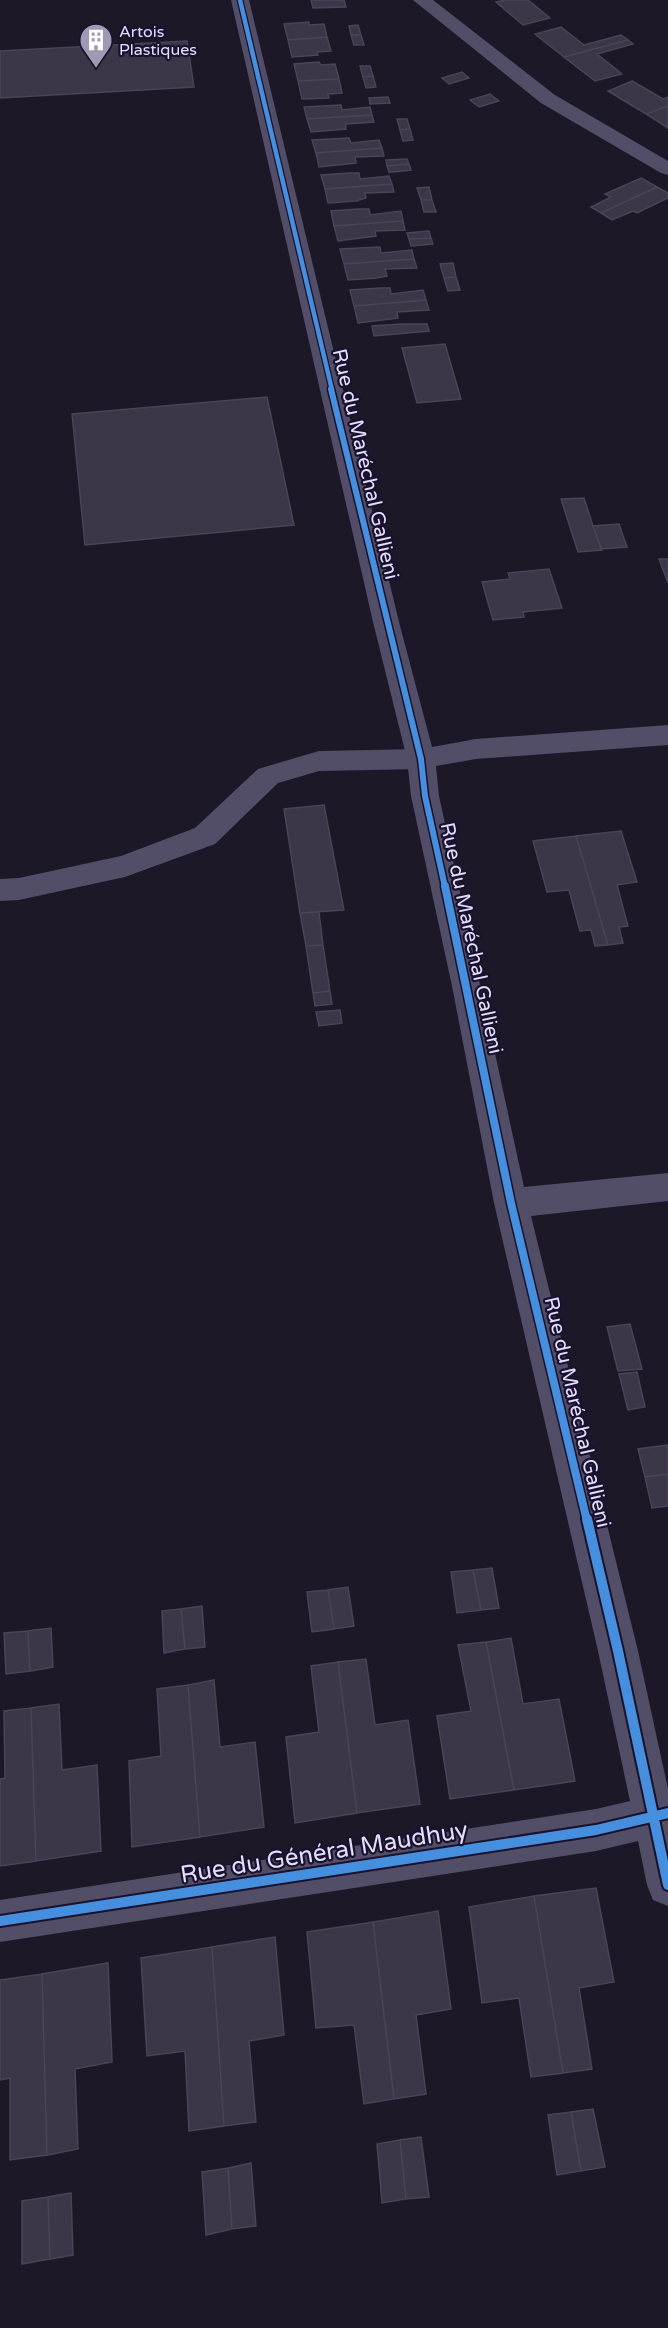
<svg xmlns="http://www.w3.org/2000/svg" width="668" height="2328" font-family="'Varela Round',sans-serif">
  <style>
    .building { fill: #3c3748; stroke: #4a4359; stroke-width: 1.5 }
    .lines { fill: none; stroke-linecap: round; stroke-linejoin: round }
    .service { fill: #524e67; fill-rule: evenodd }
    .minor { fill: #524e67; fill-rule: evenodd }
    .tertiary { fill: #524e67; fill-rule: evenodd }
    .cycleway-far3-casing { stroke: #1a122d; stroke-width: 7 }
    .cycleway-far2-casing { stroke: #1a122d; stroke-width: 9 }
    .cycleway-far1-casing { stroke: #1a122d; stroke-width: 11 }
    .cycleway-casing { stroke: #1a122d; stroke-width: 14 }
    .cycleway-far3 { stroke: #468fdf; stroke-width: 4.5 }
    .cycleway-far2 { stroke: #468fdf; stroke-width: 6 }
    .cycleway-far1 { stroke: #468fdf; stroke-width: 8 }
    .cycleway { stroke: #468fdf; stroke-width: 10 }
    .labels { text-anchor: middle; stroke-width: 4.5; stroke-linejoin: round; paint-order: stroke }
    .far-poi-label { font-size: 16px; fill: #e5deff; stroke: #1a122d; text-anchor: start }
    .street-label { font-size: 20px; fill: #e5deff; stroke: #1a122d }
    .near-street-label { font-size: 24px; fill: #e5deff; stroke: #1a122d }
  </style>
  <rect width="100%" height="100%" fill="#1d1827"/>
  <!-- building -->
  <path class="building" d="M311 0H344L346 7 313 8Z
    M505 0H528L550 18 523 25 496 2Z
    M309 22V25L324 24 327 37 288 40 284 24Z
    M358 25 361 35H351L349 26Z
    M561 27 584 45 621 35 628 40 564 57 535 34Z
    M351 35H361L364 45H354Z
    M327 37 331 51 317 52 318 55 292 57 288 40Z
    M628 40 633 44 597 54 622 74 595 81 564 57Z
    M187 41 194 87 0 98V51Z
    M319 62 321 65 335 64 339 79 298 81 294 64Z
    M360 66H370L373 76 363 77Z
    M462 72 469 78 449 84 442 78Z
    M373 76 376 87 366 88 363 77Z
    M339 79 342 93 328 94 329 98 302 99 298 81Z
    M632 81 663 99 668 97V106L646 114 608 91Z
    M490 94 499 101 479 107 470 100Z
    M388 97 390 103 370 104 369 98Z
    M341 105 342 110 370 107 372 115 307 119 304 107Z
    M668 106V128L646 114Z
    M372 115 374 122 346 124V129L311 132 307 119Z
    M397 119H407L410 129 400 130Z
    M410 129 413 140 403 141 400 130Z
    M349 138 351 143 379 140 382 148 316 153 312 140Z
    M382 148 384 156 355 157 356 163 319 167 316 153Z
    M407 159 409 164 387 166 386 160Z
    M409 164 411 170 393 172H389L387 166Z
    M349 173H359L360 179 389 176 392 184 325 189 321 175Z
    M641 178 657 187 601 213 591 207 611 197 605 194Z
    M392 184 394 192 365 193 366 198 356 201 328 203 325 189Z
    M429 187 432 200H421L417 188Z
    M657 187 668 193V198L637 213 633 211 612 220 601 213Z
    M421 200H432L436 212H424Z
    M359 209H369L370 215 401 211 403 221 334 226 331 211Z
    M403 221 405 230 375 231 376 236 338 241 334 226Z
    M429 231 431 238 409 239 407 233Z
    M431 238 433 244 411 246 409 239Z
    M380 247 381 253 412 250 414 259 344 264 340 249Z
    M414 259 417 268 385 269 387 276 377 278 348 280 344 264Z
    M453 263 456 277 444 278 440 264Z
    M456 277 460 290 448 291 444 278Z
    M381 288H390L391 294 423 290 426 300 354 306 350 290Z
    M426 300 429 310 397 312 398 318 358 323 354 306Z
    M402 324H427L429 331 374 336 372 326Z
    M445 344 461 399 417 403 402 348Z
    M267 397 294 525 85 545 72 414Z
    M584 498 593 526 602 550 578 552 561 499Z
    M619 524 627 547 601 549 593 526Z
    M659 559H668V583Z
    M549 569 562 608 523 612 524 617 493 620 482 582 510 579 508 573Z
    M324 805 344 910 300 913 284 809Z
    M621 831 637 882 617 885 628 926 619 927 623 943 608 945 576 836Z
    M576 836 608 945 595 946 591 930 580 931 569 890 547 892 533 841Z
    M319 912 323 945 306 946 300 913Z
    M323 945 330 991 313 993 306 946Z
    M330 991 332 1004 315 1006 313 993Z
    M340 1010 342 1023 319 1026 316 1012Z
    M630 1324 642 1369 618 1371 607 1327Z
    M637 1372 645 1407 628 1410 619 1374Z
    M668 1445V1474L645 1477 638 1449Z
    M668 1474V1506L652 1508 645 1477Z
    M492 1568 499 1608 481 1610 473 1570Z
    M473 1570 481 1610 457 1613 451 1572Z
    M348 1587 354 1626 334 1629 328 1590Z
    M328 1590 334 1629 312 1632 307 1592Z
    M202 1606 205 1647 185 1649 181 1609Z
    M181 1609 185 1649 164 1653 162 1611Z
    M51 1628 53 1667 30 1671 28 1631Z
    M28 1631 30 1671 6 1674 4 1633Z
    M511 1638 523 1704 559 1699 575 1781 514 1790 486 1642Z
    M486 1642 514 1790 450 1799 437 1716 471 1711 458 1645Z
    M366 1659 375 1725 408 1720 420 1804 357 1813 338 1662Z
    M338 1662 357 1813 295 1823 286 1737 319 1732 311 1666Z
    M214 1680 220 1747 255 1742 264 1827 200 1837 188 1685Z
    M188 1685 200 1837 132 1847 129 1761 161 1756 157 1689Z
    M59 1704 62 1770 97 1765 101 1851 36 1861 31 1708Z
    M31 1708 36 1861 0 1866V1779L5 1778 4 1711Z
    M596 1888 614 1982 579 1988 592 2069 563 2073 534 1896Z
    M534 1896 563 2073 531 2077 519 1998 482 2003 469 1907Z
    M438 1911 451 2009 416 2015 426 2094 394 2099 373 1922Z
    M373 1922 394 2099 364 2104 354 2025 316 2028 307 1932Z
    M275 1937 284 2035 249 2041 256 2122 224 2126 212 1947Z
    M212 1947 224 2126 189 2131 185 2051 147 2056 141 1958Z
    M108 1963 112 2062 75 2069 78 2149 47 2155 42 1974Z
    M42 1974 47 2155 10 2160V2078L0 2080V1980Z
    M593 2109 605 2167 581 2171 571 2112Z
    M571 2112 581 2171 557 2175 548 2115Z
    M421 2137 429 2197 406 2199 400 2140Z
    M400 2140 406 2199 382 2203 377 2144Z
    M251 2163 256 2226 232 2229 228 2168Z
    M228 2168 232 2229 206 2235 202 2172Z
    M71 2193 73 2255 50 2259 48 2197Z
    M48 2197 50 2259 22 2264V2201Z"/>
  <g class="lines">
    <!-- service -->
    <path class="service" d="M421 749 431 752 435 759 431 766 421 769 319 771 278 783 215 844 125 877 19 900 0 901V879L19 878 121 856 195 828 258 769 319 751Z"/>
    <!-- minor -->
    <path class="minor" d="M231 0H249L399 622 432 747 476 739 668 725V745L476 759 436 766 439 796 524 1187 668 1173V1201L531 1216 638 1651 668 1789V1906L653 1900 647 1885 638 1841 596 1851 0 1942V1900L596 1809 630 1801 598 1651 494 1203 452 986 411 796 407 759 373 622Z"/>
    <!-- tertiary -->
    <path class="tertiary" d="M413 0H433L555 95 668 161V175L661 173 541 103Z"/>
    <!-- cycleway-far3 casing -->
    <g class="cycleway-far3-casing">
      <path id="cycleway-far3" d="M240 0 332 390"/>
    </g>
    <!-- cycleway-far2 casing -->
    <g class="cycleway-far2-casing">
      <path id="cycleway-far2" d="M331 389 421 759 425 796 445 887"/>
    </g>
    <!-- cycleway-far1 casing -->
    <g class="cycleway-far1-casing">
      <path id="cycleway-far1" d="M445 886 511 1203 587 1521"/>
    </g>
    <!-- cycleway casing -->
    <g class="cycleway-casing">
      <path id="cycleway" d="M587 1519 618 1651 668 1885
        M0 1921 596 1830 668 1813"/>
    </g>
    <!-- cycleway-far3 -->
    <use href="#cycleway-far3" class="cycleway-far3"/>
    <!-- cycleway-far2 -->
    <use href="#cycleway-far2" class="cycleway-far2"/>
    <!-- cycleway-far1 -->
    <use href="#cycleway-far1" class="cycleway-far1"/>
    <!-- cycleway -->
    <use href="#cycleway" class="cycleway"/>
  </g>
  <!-- icons -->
  <defs>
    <g id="building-pin" transform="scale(1.725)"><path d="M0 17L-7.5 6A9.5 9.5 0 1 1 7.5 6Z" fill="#9f99b3" stroke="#1a122d"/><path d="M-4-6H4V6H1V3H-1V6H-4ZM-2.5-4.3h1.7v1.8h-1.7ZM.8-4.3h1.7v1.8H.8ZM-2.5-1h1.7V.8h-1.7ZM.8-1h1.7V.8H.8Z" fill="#fff"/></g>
  </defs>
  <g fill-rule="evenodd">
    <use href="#building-pin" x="96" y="40"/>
  </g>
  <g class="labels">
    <!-- far-poi labels -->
    <g class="far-poi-label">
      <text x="119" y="37">Artois<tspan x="119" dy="18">Plastiques</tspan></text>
    </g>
    <!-- street labels -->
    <g class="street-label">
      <text transform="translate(366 464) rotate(77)" y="7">Rue du Maréchal Gallieni</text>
      <text transform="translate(472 938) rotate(78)" y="7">Rue du Maréchal Gallieni</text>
      <text transform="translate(578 1412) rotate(77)" y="7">Rue du Maréchal Gallieni</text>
    </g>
    <!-- near-street labels -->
    <g class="near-street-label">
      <text transform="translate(324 1852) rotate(-9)" y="8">Rue du Général Maudhuy</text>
    </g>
  </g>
</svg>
